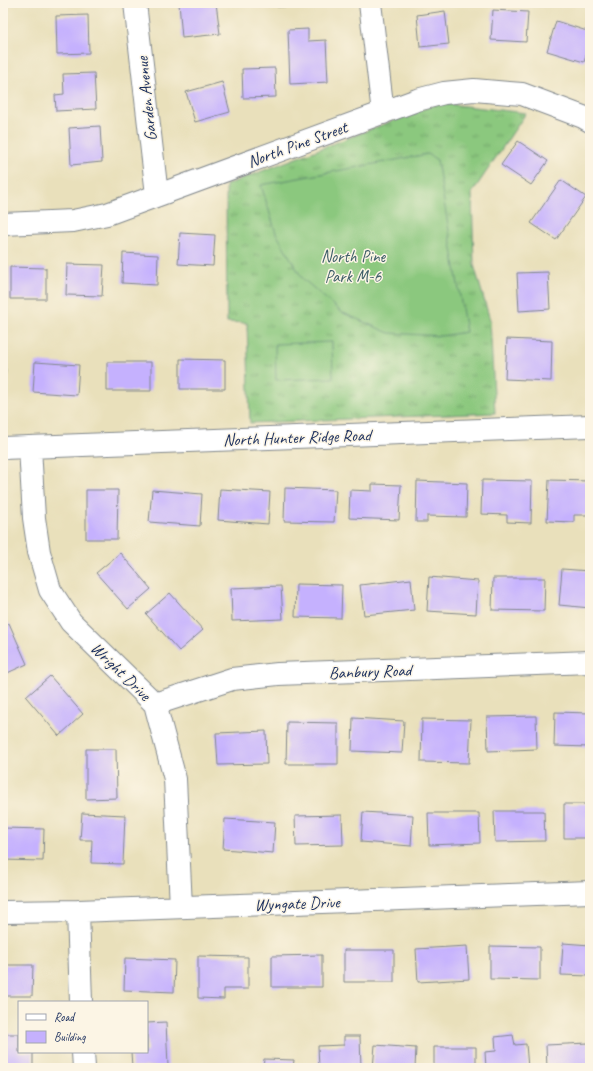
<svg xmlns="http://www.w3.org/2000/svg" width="593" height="1071" font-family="Caveat,sans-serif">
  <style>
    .grass { fill: url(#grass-tufts); stroke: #537c6e }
    .garden { fill: #8bc87e; stroke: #537c6e }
    .building { fill: #c5b1fe }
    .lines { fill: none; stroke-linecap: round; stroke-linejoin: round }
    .minor-casing { stroke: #82888c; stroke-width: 24 }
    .minor { stroke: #fff; stroke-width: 22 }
    .labels { text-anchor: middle; stroke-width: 3; stroke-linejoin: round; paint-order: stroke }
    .street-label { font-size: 17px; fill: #1b2f5e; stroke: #fcf5e5 }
    .park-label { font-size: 17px; fill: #3d5d68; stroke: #fcf5e5 }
  </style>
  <defs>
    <pattern id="grass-tufts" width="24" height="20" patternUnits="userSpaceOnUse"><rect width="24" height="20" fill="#8bc87e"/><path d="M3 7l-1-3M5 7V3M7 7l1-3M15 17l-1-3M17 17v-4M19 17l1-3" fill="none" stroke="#71a36a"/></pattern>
  </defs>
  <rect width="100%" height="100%" fill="#fcf5e5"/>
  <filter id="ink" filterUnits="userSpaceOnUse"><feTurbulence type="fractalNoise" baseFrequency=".025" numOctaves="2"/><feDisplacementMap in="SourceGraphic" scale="8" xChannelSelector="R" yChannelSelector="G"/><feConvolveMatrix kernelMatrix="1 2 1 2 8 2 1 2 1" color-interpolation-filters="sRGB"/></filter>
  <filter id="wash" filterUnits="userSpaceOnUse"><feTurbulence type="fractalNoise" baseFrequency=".012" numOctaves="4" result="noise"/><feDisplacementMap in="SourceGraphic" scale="16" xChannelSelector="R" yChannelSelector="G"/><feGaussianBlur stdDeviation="0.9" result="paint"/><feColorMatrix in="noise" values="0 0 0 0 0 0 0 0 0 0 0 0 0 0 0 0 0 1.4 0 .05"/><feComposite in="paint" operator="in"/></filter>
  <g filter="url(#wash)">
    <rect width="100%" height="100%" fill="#e9e0bb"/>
    <!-- grass -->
    <path class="grass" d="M439 103 526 113 472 193 474 265 490 320 495 413 250 423 247 323 227 322 226 185Z"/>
    <!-- garden -->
    <path class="garden" d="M428 154 437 160 466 332 441 336 389 333 341 312 302 278 276 233 261 185Z
      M332 342 333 378 276 380 275 344Z"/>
    <g id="blocks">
      <!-- building -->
      <path class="building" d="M179 3H216L220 34 182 38Z
        M277 3H314V6L277 7Z
        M493 10 528 12 526 42 491 40Z
        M445 11 449 44 420 47 417 15Z
        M88 15 89 53 57 54 56 16Z
        M556 21 590 32V43L584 62 547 51Z
        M308 29V41L326 40 328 82 290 84 288 30Z
        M275 68 276 97 243 98 242 69Z
        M94 73 96 109 56 111 55 95 64 94 63 74Z
        M222 82 230 112 195 122 186 92Z
        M100 126 102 162 71 165 69 128Z
        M518 141 548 161 531 185 501 165Z
        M561 180 586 197 556 240 531 223Z
        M180 233 215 235 213 266 178 264Z
        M123 253 158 255 157 285 122 283Z
        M67 264 104 265 102 296 66 295Z
        M10 267 46 268V299H10Z
        M548 272 550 309 519 311 517 273Z
        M507 339 552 341 551 381 505 379Z
        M180 359 225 360V389H180Z
        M35 362 79 365 77 395 33 392Z
        M107 362H151V391H107Z
        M3 368 6 369 4 390H3Z
        M482 480 532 481 531 523 507 522V515L481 514Z
        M549 480 590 481V515H574V522L547 521Z
        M417 481 467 483 466 517 427 516V522H416Z
        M372 484 401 485 399 520 349 518 350 490 372 491Z
        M285 488 336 490 334 522 284 521Z
        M220 489 270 492 268 524 218 520Z
        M86 490H118L117 539H86Z
        M152 490 202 494 200 526 149 522Z
        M120 553 151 589 128 609 96 573Z
        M562 569 590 571V608L559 605Z
        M429 577 478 581 476 614 427 611Z
        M493 578H545L544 611 492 610Z
        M411 579 414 610 364 615 360 585Z
        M296 584 342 585 341 618 295 617Z
        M281 586 283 619 232 621 231 588Z
        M170 593 203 630 179 651 146 614Z
        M9 623 27 664 3 675V626Z
        M50 676 83 714 59 736 26 697Z
        M555 712 590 713V747L554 746Z
        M536 716 537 749 488 751 487 717Z
        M353 718 404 721 402 753 352 751Z
        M422 719 471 720 469 763 421 762Z
        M287 722 338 723V764H286Z
        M266 731 267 764 218 765 216 733Z
        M86 749H116L117 798 86 799Z
        M564 804H590V838H564Z
        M494 811H544L545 841 495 842Z
        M363 812 413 815 411 846 361 842Z
        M82 813 125 815 123 864 91 863 92 840H80Z
        M428 813H479L480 843 429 845Z
        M342 815 343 845 296 846 295 816Z
        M225 819 275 822 273 853 223 849Z
        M3 828 44 829 43 861 3 860Z
        M563 943 590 945V976L561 975Z
        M467 946 469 979 418 982 416 949Z
        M490 946 540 947V980L490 979Z
        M344 950H394V982H344Z
        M322 955V987H272V956Z
        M198 956 248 957V989H224V999L198 998Z
        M125 958 175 960 174 992 124 990Z
        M3 965H33L32 996H3Z
        M166 1022 168 1066 132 1067 131 1052H147V1023Z
        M3 1034H19V1052H33V1068H3Z
        M513 1035 515 1045 526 1044 528 1068H486L485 1052 496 1051 495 1037Z
        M344 1036H360L361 1068H319L318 1046 344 1045Z
        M588 1043V1068H547L546 1045Z
        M375 1045 416 1048 415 1068H373Z
        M434 1047H476V1068H434Z
        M264 1059 294 1060 293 1068H263Z"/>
    </g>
  </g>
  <g filter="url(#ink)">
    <use href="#blocks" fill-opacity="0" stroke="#82888c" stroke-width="1"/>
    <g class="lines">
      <!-- minor casing -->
      <g class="minor-casing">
        <path id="minor" d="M135 3 157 195
          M370 3 383 113
          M3 224 73 221 107 214 417 100 444 93 474 90 522 94 583 117 590 121
          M30 447 34 518 39 552 50 590 71 622 155 704 175 779 181 907
          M3 448 590 426
          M155 704 232 679 278 674 590 662
          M78 911 81 1002
          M3 912 78 911 590 892
          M83 1052 84 1068"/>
      </g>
      <!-- minor -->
      <use href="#minor" class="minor"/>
    </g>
  </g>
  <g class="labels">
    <!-- street labels -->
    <g class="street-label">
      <text transform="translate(146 99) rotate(-96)" y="6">Garden Avenue</text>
      <text transform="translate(297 144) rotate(-20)" y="6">North Pine Street</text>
      <text transform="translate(297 437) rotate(-2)" y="6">North Hunter Ridge Road</text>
      <text transform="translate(121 671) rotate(44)" y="6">Wright Drive</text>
      <text transform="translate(370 671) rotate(-2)" y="6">Banbury Road</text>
      <text transform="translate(297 903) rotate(-2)" y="6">Wyngate Drive</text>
    </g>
    <!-- park labels -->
    <g class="park-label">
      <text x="353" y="262">North Pine<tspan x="353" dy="20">Park M-6</tspan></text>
    </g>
  </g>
  <!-- margin -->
  <rect width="593" height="1071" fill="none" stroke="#fcf5e5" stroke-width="16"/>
  <!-- legend -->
  <rect x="18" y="1001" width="130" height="52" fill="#fcf5e5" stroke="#a2a6af"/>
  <rect x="26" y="1014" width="20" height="6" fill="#ffffff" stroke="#a2a6af"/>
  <text x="54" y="1021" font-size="12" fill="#1b2f5e">Road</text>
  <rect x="26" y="1031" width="20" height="12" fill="#c5b1fe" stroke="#a2a6af"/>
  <text x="54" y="1041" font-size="12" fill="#1b2f5e">Building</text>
</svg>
